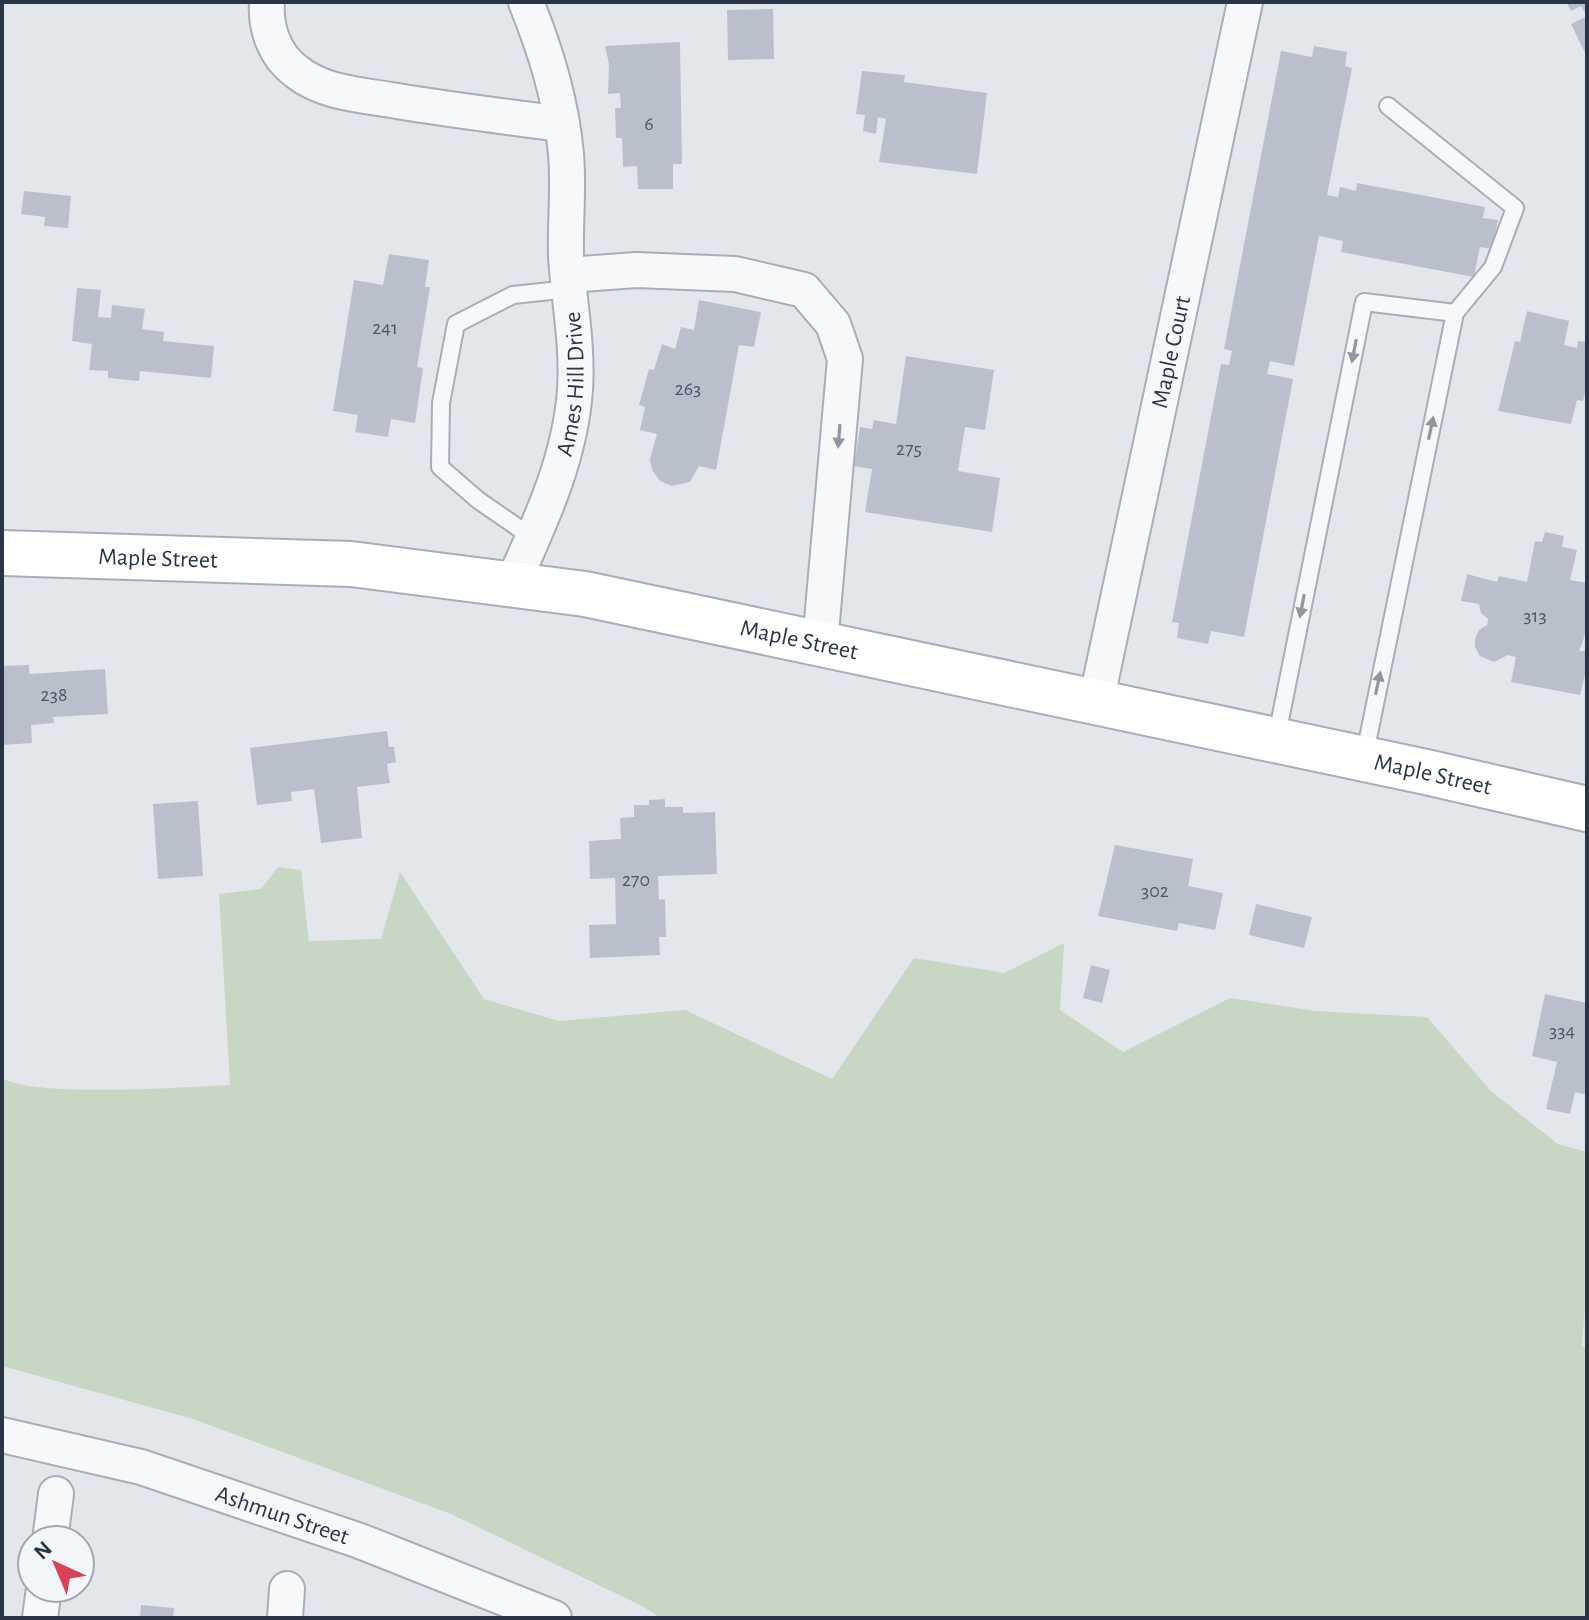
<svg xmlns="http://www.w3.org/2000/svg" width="1589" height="1620" font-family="'Alegreya Sans',sans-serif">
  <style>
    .green { fill: #c8d7c4 }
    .building { fill: #bac0cb }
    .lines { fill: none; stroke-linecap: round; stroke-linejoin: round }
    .lane-casing { stroke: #a7aeb7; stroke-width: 20 }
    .street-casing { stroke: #a7aeb7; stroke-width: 38 }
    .secondary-casing { stroke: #a7aeb7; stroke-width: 48 }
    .lane { stroke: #f7f8fa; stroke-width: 16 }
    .street { stroke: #f7f8fa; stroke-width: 34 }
    .secondary { stroke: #fff; stroke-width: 44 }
    .oneway { fill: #9096a0 }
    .labels { text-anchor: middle; stroke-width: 8; stroke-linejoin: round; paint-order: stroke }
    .number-label { font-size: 20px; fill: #4d5767 }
    .street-label { font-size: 24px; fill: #293446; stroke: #f3f6f9 }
  </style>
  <rect width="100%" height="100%" fill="#e3e7ec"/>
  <!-- green -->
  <path class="green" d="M278 867 301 870 309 941 381 939 400 872 484 999 559 1021 685 1010 832 1079 914 958 1004 973 1064 943 1060 1010 1123 1052 1230 998 1316 1011 1427 1017 1491 1091 1558 1144 1587 1152V1281L1582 1346 1587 1349V1618H661L640 1605 451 1514 193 1419 2 1366V1078C37 1098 183 1087 230 1085L219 894 261 889Z"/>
  <!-- building -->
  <path class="building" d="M1566 2H1587V57L1571 24 1587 16 1581 6 1571 11Z
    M773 9 774 59 728 60 727 10Z
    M680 42 682 164H673V189H638L637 166 623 167 622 138H616L615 108H621L620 93 608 94 609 64 605 46Z
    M1314 46 1347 52 1345 66 1352 68 1327 195 1338 197 1340 187 1356 191 1357 183 1485 207 1483 218 1498 220 1492 249 1480 247 1474 277 1341 252 1343 241 1319 236 1294 366 1270 361 1267 374 1293 379 1244 637 1211 631 1208 644 1177 638 1179 623 1172 622 1221 364 1229 365 1232 351 1224 349 1281 51 1312 57Z
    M862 71 905 75 904 82 987 93 977 174 879 162 886 119 878 117 876 134 863 131 865 115 856 114Z
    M24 191 71 196 68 228 44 226 45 217 21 214Z
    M389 254 429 260 425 287H430L417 367 423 368 415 423 391 419 388 437 355 432 358 415 333 411 354 280 383 285Z
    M77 288 101 290 98 317 111 318 112 305 145 309 142 329 164 332 163 341 214 346 211 378 140 371 139 381 108 378V371L89 370 92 344 72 341Z
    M699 300 761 312 754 347 739 345 716 470 699 466 690 482 672 486 660 481 652 470 650 459 657 434 640 430 645 407 639 405 649 369 654 370 662 344 675 349 681 327 694 330Z
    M1527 311 1569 321 1564 345 1577 348 1578 341 1587 342V386L1583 401 1577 400 1571 424 1498 411 1515 341 1520 342Z
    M906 356 994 370 985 430 965 427 958 471 1000 478 992 532 865 512 872 469 854 466 860 427 872 429 874 420 896 424Z
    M1545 532 1564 536 1562 547 1577 550 1570 580 1587 583V630L1579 651H1587V667L1580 695 1511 682 1516 657 1508 655 1494 662 1480 656 1475 647V639L1479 630 1487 625 1488 619 1481 613 1479 604 1461 601 1467 574 1497 582 1499 576 1527 582 1535 541 1542 542Z
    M29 665V674L105 669 108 714 53 717 54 723 31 725 32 743 2 745V666Z
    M387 731 389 747H394L396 762 387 764 390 783 357 787 362 838 321 843 314 789 291 792 292 801 257 805 250 748Z
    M665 799V807H683V813L715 812 717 874 658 876 659 900 665 899 666 937H659L660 955 590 958 589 925 616 924 615 878 590 879 589 841 621 839 620 818 634 817V805H649V800Z
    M198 801 203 876 158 879 153 804Z
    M1115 845 1193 859 1188 886 1223 893 1215 930 1179 923 1177 931 1098 916Z
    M1256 904 1312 917 1304 948 1249 935Z
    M1091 965 1110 970 1102 1003 1083 998Z
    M1545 994 1587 1003V1095L1575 1092 1570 1114 1546 1109 1557 1062 1532 1056Z
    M141 1605 174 1608 173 1618H140Z"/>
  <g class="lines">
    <!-- lane casing -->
    <g class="lane-casing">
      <path id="lane" d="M1388 106 1515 208 1493 267 1455 313
        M533 538 478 500 440 467 441 403 456 324 513 295 569 289
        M1276 740 1364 302 1455 313 1364 758"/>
    </g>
    <!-- street casing -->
    <g class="street-casing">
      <g id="street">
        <path d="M267 2C265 29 275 56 297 72 325 94 364 95 397 101 452 110 507 117 562 124"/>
        <path d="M568 275 636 270 735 274 804 290 833 324 845 359 820 644"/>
        <path id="s1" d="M512 585C540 522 570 460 575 390 578 345 569 301 566 257 565 223 569 188 566 154 561 100 546 52 526 2"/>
        <path id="s2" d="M1096 702 1245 2"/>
        <path id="s3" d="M2 1435 141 1467 360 1541 554 1618"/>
        <path d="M50 1540 56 1494"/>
        <path d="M40 1618 44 1588"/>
        <path d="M285 1618 287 1589"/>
      </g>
    </g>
    <!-- secondary casing -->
    <g class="secondary-casing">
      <g id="secondary">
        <path id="s4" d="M2 553 351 564 585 594 1426 772 1587 809"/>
      </g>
    </g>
    <!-- lane -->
    <use href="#lane" class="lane"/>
    <!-- street -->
    <use href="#street" class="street"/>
    <!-- secondary -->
    <use href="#secondary" class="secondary"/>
  </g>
  <!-- one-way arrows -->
  <defs><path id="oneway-solid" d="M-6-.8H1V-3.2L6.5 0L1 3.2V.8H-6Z" transform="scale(2)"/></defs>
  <g class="oneway">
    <use href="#oneway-solid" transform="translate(1354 351) rotate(101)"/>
    <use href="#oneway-solid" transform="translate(1431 428) rotate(-78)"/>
    <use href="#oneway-solid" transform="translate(839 436) rotate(95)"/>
    <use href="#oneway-solid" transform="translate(1302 606) rotate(101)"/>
    <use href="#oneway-solid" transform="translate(1378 683) rotate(-78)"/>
  </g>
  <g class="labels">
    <!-- number labels -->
    <g class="number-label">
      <text x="649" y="130">6</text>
      <text x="385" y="334">241</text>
      <text x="688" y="395">263</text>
      <text x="909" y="455">275</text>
      <text x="1535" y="622">313</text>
      <text x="54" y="701">238</text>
      <text x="636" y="886">270</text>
      <text x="1155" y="897">302</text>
      <text x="1562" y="1037">334</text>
    </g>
    <!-- street labels -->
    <g class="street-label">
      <text dy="8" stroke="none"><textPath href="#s2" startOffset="358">Maple Court</textPath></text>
      <text dy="8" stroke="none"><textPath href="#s1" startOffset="212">Ames Hill Drive</textPath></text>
      <text dy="8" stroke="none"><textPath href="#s4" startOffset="156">Maple Street</textPath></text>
      <text dy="8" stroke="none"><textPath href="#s4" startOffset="804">Maple Street</textPath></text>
      <text dy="8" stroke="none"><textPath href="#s4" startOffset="1452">Maple Street</textPath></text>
      <text dy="8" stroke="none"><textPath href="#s3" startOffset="292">Ashmun Street</textPath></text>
    </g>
  </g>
  <!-- border -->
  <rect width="1589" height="1620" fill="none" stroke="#293446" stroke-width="8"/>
  <!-- north arrow -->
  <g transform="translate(56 1564) rotate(316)"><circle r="38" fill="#f3f6f9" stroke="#a2a8b1" stroke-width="2"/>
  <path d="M0-6L14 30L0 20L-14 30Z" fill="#d94156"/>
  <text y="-12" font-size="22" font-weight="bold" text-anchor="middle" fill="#293446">N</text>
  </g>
</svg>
